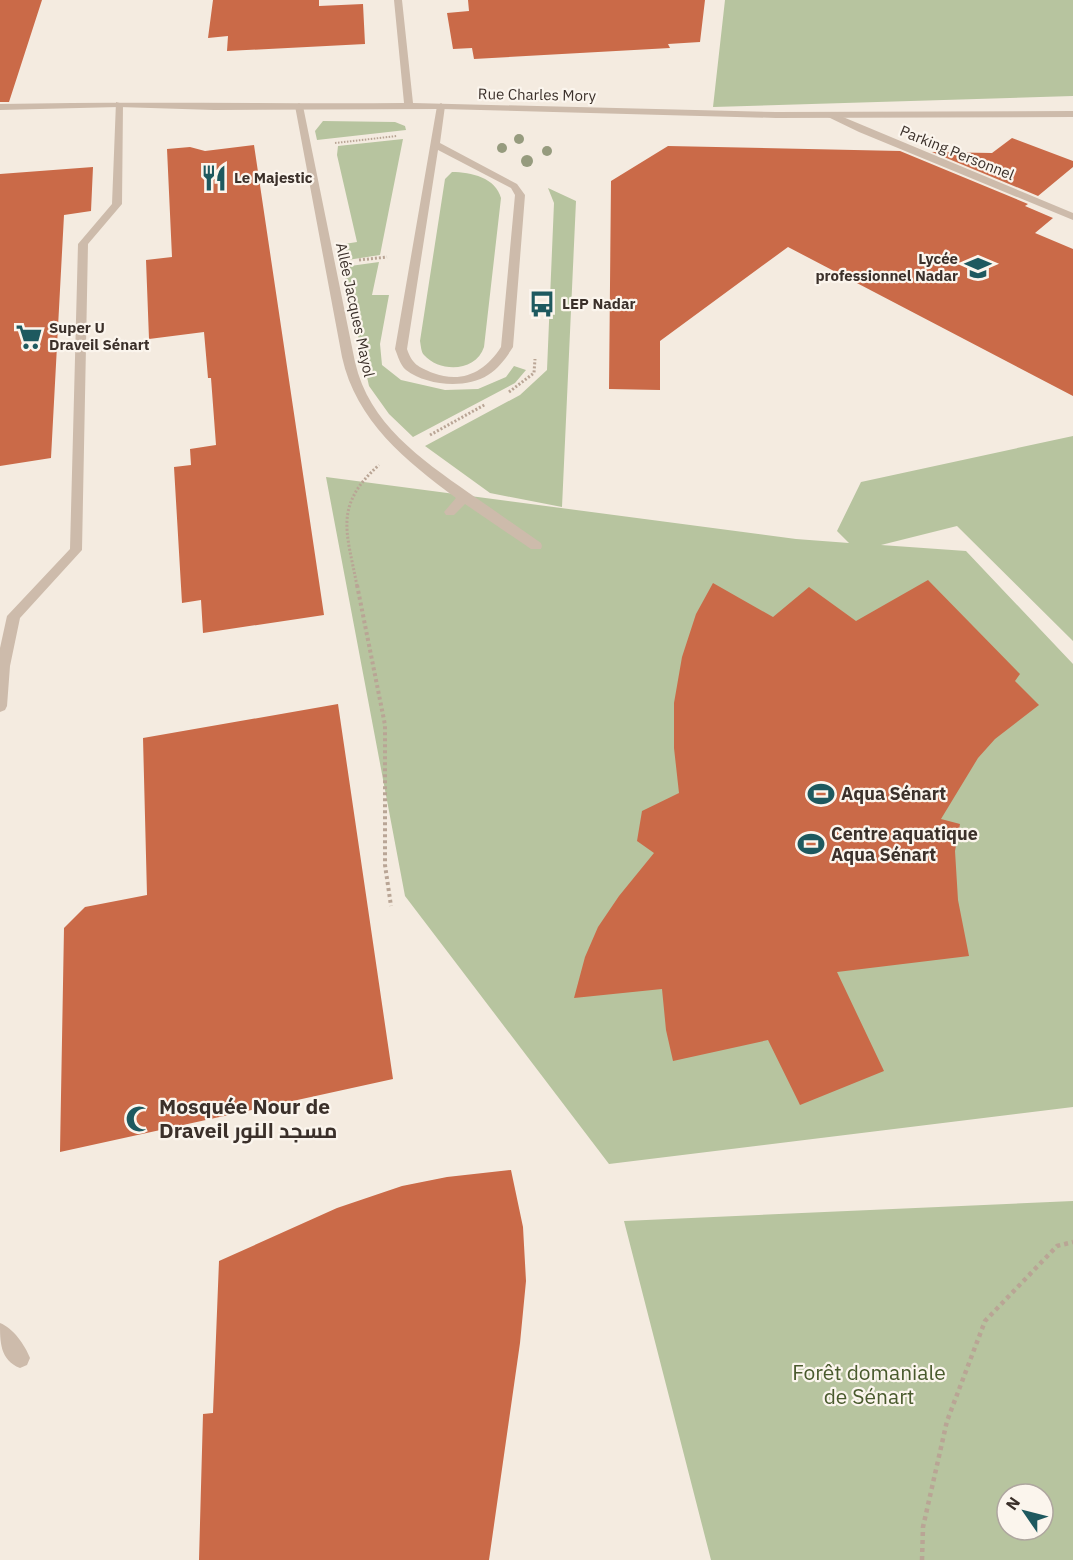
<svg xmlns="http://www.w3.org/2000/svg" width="1073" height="1560" font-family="'IBM Plex Sans',Cairo,sans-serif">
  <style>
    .green { fill: #b7c49f; fill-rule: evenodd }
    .building { fill: #ca6a48 }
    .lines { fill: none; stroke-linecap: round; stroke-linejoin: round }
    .path-far3 { stroke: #b9a595; stroke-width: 2; stroke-dasharray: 1.5 1.5; stroke-linecap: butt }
    .path-far2 { stroke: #b9a595; stroke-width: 3; stroke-dasharray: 2 2; stroke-linecap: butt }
    .path-far1 { stroke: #b9a595; stroke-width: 4; stroke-dasharray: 3 3; stroke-linecap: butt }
    .path { stroke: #b9a595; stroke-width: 4.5; stroke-dasharray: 4 4; stroke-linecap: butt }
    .lane { fill: #cdbbab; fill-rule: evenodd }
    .street { fill: #cdbbab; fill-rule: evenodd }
    .tree { fill: #969b7e }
    .labels { text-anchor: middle; stroke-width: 4.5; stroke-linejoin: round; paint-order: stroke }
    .far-street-label { font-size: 15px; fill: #3b302a; stroke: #fbf5ed }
    .far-poi-label { font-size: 15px; font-weight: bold; fill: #3b302a; stroke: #fbf5ed; text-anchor: start }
    .poi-label { font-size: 18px; font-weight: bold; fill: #3b302a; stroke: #fbf5ed; text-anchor: start }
    .near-poi-label { font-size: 21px; font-weight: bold; fill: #3b302a; stroke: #fbf5ed; text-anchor: start }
    .near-park-label { font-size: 21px; fill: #495a2d; stroke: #fbf5ed }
  </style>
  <rect width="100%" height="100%" fill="#f4ebe0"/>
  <!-- green -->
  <path class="green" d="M725 0H1073V96L713 107Z
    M323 121 395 122 405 126 406 130 317 140 315 131Z
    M403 139 380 255 341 261 338 245 357 242 337 155 338 146Z
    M452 172C471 172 496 178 501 198L484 347C476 372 440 373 424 355 421 352 421 346 420 341L445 179Z
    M548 188 576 201 562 507 490 493 425 446 520 395 547 370 554 203Z
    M379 262 372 295H389L380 344 382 365 401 380 445 390 478 389 506 377 514 366 526 370 515 383 413 437 389 414 369 386 343 267Z
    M1073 436V641L957 526 881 545 966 551 1073 664V1107L609 1164 405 896 326 477 796 539 849 543 837 531 861 482Z
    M1073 1201V1560H711L624 1221ZM1007 1494H1043V1530H1007Z"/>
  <!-- building -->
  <path class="building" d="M0 0H42L9 102H0Z
    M213 0H319V6L363 4 365 44 227 51 228 36 208 38Z
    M468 0H705L700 42 668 44 670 48 474 59 472 48 453 49 447 13 469 11Z
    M1012 138 1073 161V167L1038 196 932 152 992 153Z
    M254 145 324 615 203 633 201 600 182 603 174 467 191 465 190 449 216 445 211 378H208L204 332 149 339 146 260 172 257 167 149 190 147 205 151Z
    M668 146 900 151 1028 204 1025 206 1053 218 1035 233 1073 249V396L788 247 660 341V390L609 389 611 181Z
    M93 167 91 211 64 215 51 458 0 466V174Z
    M928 580 1020 674 1015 681 1039 705 995 739 978 758 941 819 960 824 955 851 958 900 969 956 837 972 884 1071 800 1105 768 1040 673 1061 666 1030 662 989 574 998 585 957 598 927 619 896 654 853 637 841 642 811 679 793 674 748V703L682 657 696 614 713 583 773 617 809 587 856 621Z
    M338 704 393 1079 60 1152 64 928 85 907 147 895 143 738Z
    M511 1170 523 1227 526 1281 520 1343 489 1560H199L203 1414 213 1413 219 1261 337 1208 402 1186 447 1177Z"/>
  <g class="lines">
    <!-- path-far3 -->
    <path class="path-far3" d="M335 143 397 136"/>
    <!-- path-far2 -->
    <path class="path-far2" d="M359 260 387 257
      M509 392 534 373 535 359
      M430 435 486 404
      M357 586C347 532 333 506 379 465"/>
    <!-- path-far1 -->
    <path class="path-far1" d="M357 585 385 725V865L391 906"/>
    <!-- path -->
    <path class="path" d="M922 1560 923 1527 947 1421 985 1321 1057 1246 1073 1242"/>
    <!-- lane -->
    <path class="lane" d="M116 102 123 104 122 204 88 244 82 550 20 618 10 666 7 706 5 710 0 712V648L7 616 70 549 78 244 112 204Z
      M299 103 303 106 355 362C369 424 421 459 469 493 493 509 517 527 541 543L542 546 541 549H531L465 504 454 515H446L444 512 456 498C406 461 356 421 342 357L295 106Z
      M441 103 445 106 440 143 517 184 525 195 513 347C506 358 499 368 488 375 466 389 427 386 406 370 400 365 398 356 395 349L437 106ZM438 150 511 188 515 195 501 347C485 372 462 384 433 373 418 367 412 364 407 349Z
      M831 112 1073 213V220L859 132 828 117 827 115Z
      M0 1323C13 1328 25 1345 30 1358L27 1365 20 1368C0 1360 0 1342 0 1323Z"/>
    <!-- street -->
    <path class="street" d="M394 0H402L413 103 776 112 1073 111V117L776 118 441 109 214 110 119 107 0 110V104C135 101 269 104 404 103Z"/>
  </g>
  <!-- trees -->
  <g class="tree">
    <circle cx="519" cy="139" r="5"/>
    <circle cx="502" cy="148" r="5"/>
    <circle cx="547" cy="151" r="5"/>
    <circle cx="527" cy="161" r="6"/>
  </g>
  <!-- icons -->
  <defs>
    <g id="restaurant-bare" transform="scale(2.07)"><path d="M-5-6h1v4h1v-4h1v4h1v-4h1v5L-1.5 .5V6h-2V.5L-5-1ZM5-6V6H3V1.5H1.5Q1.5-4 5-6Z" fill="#1e595f" stroke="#fbf5ed" stroke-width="2.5" paint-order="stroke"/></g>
    <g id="school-bare" transform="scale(2.07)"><path d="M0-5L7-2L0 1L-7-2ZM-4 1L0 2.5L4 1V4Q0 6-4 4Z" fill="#1e595f" stroke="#fbf5ed" stroke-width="2.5" paint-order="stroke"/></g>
    <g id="bus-bare" transform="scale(2.07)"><path d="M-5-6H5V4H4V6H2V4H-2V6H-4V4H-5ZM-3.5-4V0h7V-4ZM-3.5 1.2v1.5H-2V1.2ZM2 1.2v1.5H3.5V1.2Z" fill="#1e595f" stroke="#fbf5ed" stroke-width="2.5" paint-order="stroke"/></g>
    <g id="supermarket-bare" transform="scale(2.07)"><path d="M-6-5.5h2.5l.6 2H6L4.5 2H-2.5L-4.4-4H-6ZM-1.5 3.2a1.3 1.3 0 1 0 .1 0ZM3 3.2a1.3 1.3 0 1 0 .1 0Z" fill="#1e595f" stroke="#fbf5ed" stroke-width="2.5" paint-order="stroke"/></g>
    <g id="stadium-bare" transform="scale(2.07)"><path d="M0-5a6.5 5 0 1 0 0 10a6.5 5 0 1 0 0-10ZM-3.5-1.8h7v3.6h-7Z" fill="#1e595f" stroke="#fbf5ed" stroke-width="2.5" paint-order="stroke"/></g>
    <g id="mosque-bare" transform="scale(2.07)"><path d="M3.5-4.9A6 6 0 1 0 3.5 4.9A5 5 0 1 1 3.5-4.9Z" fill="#1e595f" stroke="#fbf5ed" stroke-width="2.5" paint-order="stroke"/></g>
  </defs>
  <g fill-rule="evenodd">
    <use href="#restaurant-bare" x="214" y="178"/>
    <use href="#school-bare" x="978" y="268"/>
    <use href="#bus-bare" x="542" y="304"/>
    <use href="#supermarket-bare" x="29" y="337"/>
    <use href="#stadium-bare" x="821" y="794"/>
    <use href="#stadium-bare" x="811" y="844"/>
    <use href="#mosque-bare" x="139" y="1119"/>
  </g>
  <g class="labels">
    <!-- far-street labels -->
    <g class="far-street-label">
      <text transform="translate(537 95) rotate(1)" y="5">Rue Charles Mory</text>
      <text transform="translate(957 153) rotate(22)" y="5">Parking Personnel</text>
      <text transform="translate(355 310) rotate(78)" y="5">Allée Jacques Mayol</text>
    </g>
    <!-- far-poi labels -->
    <g class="far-poi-label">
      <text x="234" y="183">Le Majestic</text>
      <text x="958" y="264" text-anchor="end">Lycée<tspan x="958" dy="17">professionnel Nadar</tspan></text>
      <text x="562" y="309">LEP Nadar</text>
      <text x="49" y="333">Super U<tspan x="49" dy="17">Draveil Sénart</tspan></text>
    </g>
    <!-- poi labels -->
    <g class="poi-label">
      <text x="841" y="800">Aqua Sénart</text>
      <text x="831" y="840">Centre aquatique<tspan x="831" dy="21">Aqua Sénart</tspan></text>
    </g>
    <!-- near-poi labels -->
    <g class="near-poi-label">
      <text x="159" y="1114">Mosquée Nour de<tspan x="159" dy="24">Draveil مسجد النور</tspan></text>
    </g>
    <!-- near-park labels -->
    <g class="near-park-label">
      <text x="869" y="1380">Forêt domaniale<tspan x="869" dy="24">de Sénart</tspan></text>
    </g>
  </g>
  <!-- north arrow -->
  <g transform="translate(1025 1512) rotate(305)"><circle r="28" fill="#fbf5ed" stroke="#aea69f" stroke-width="1.5"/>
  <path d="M0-4.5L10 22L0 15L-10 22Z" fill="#1e595f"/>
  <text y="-9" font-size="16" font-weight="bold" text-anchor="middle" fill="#3b302a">N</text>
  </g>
</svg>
